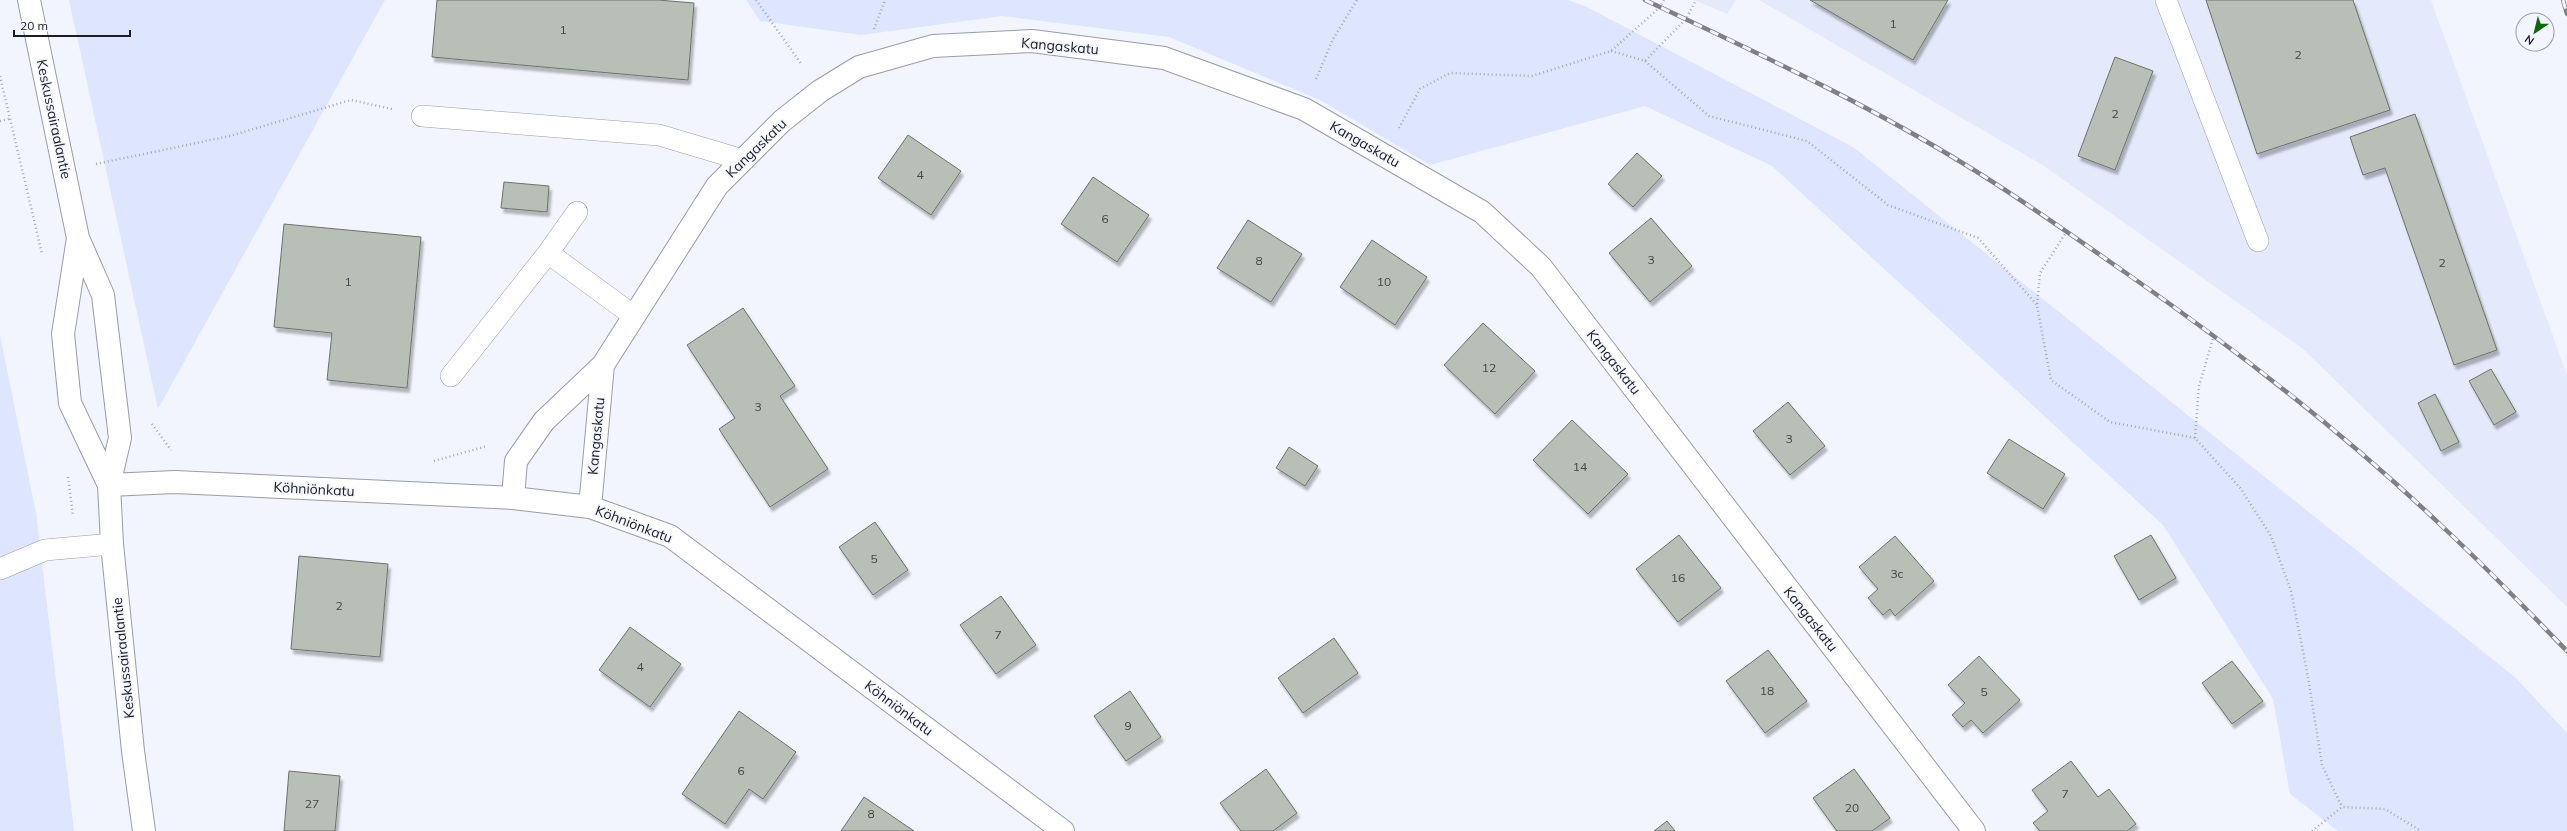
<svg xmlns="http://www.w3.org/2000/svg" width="2567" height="831" font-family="Mulish,sans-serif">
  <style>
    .built { fill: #e4eafb }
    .green { fill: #dde6fe }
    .building { fill: #b7bfb6; stroke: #6c736b; filter: url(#shadow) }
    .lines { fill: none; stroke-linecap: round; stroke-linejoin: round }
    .lane-casing { stroke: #999da6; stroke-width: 22 }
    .street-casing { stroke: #999da6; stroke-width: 24 }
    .secondary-casing { stroke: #999da6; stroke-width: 24 }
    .path { stroke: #a7a9b0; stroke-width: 2.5; stroke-dasharray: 1 3; stroke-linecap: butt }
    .lane { stroke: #fff; stroke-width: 21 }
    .street { stroke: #fff; stroke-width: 22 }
    .secondary { stroke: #fff; stroke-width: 22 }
    .rail-casing { stroke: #7e8085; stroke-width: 4.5 }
    .rail { stroke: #f2f5fd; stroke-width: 3; stroke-dasharray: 9; stroke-linecap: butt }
    .labels { text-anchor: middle; stroke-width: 3; stroke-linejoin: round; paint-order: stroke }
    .number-label { font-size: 12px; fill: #434646 }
    .street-label { font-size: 14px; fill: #1c1d21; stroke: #f2f5fd }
  </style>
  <defs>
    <filter id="shadow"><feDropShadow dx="2.5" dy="4.5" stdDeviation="1" flood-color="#0004"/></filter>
  </defs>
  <rect width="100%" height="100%" fill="#f2f5fd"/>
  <!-- built -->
  <path class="built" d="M1694 0H1736L1727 14Z
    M1759 0H2431L2567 375V607L2302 348 2041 164Z"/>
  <!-- green -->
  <path class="green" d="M69 0H385L158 409Z
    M746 0H1568L1585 6 1853 147 2516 678 2567 733V831H2338L2290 794 2273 699 2163 525 1772 166 1645 106 1430 165 1320 100 1169 37 1002 16 861 35 760 21Z
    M0 335 36 513 74 831H0Z"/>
  <!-- building -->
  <path class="building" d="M437 0H658L694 3 688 80 432 57Z
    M1810 0H1948L1913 60Z
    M2206 0H2353L2390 110 2257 154Z
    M2115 57 2153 71 2115 170 2078 156Z
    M2415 114 2497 350 2454 365 2385 168 2363 175 2350 137Z
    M908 135 961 171 931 215 878 178Z
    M1637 153 1662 176 1633 207 1608 184Z
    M1093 177 1149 215 1117 262 1061 224Z
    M504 182 549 186 547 212 501 208Z
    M1651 218 1692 266 1650 302 1609 253Z
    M1248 220 1302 254 1271 302 1217 268Z
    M284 224 421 237 407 388 327 380 332 333 274 327Z
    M1372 240 1427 277 1395 325 1340 287Z
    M743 308 795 386 780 396 828 469 770 507 719 429 735 418 687 345Z
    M1483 323 1535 371 1495 414 1444 365Z
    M2491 369 2516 412 2494 425 2469 381Z
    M2435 394 2459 442 2441 451 2418 403Z
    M1788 402 1825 446 1790 475 1753 431Z
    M1572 420 1628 474 1588 514 1533 460Z
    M2009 439 2065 474 2043 509 1987 473Z
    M1289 447 1318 466 1305 486 1276 468Z
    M875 522 908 570 873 595 839 547Z
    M1679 535 1721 588 1678 622 1636 569Z
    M2151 535 2176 578 2139 600 2114 556Z
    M1895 536 1934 581 1895 616 1890 609 1883 615 1868 598 1878 589 1859 567Z
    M299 556 388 564 380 657 291 649Z
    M1001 596 1036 645 996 674 960 625Z
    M630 627 681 664 650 707 599 670Z
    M1334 638 1358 673 1303 713 1278 678Z
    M1768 650 1807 701 1765 733 1726 681Z
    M1979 656 2020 700 1983 733 1971 720 1963 727 1952 715 1965 703 1948 685Z
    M2232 661 2263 701 2232 724 2202 683Z
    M1130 691 1161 737 1126 761 1094 716Z
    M739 711 796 752 763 799 749 789 725 824 682 794Z
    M2071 761 2098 797 2109 789 2136 824 2127 831H2040L2033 823 2048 811 2032 790Z
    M1266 769 1297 813 1273 831H1241L1220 803Z
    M1854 769 1890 818 1872 831H1837L1813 798Z
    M289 771 340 776 335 831H284Z
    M864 797 914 831H841Z
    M1667 821 1675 831H1654Z"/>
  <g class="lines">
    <!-- lane casing -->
    <g class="lane-casing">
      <path id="lane" d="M2166 0 2258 241
        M422 116 659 135 743 160
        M548 253 577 212
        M451 376 548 253 634 316
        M0 569 45 550 112 544"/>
    </g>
    <!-- street casing -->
    <g class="street-casing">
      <path id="street" d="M109 485 175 482 513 498 590 507 670 536 1063 831
        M513 498 516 461 544 421 603 365 717 186 782 121 820 91 859 67 933 46 1032 41 1164 58 1304 109 1482 212 1541 267 1974 831
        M590 507 603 365"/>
    </g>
    <!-- secondary casing -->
    <g class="secondary-casing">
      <path id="secondary" d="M29 0 78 238 103 295 120 438 109 485 112 544 133 751 144 831
        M78 238 63 334 70 403 109 485"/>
    </g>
    <!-- path -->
    <path class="path" d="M756 0 802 65
      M874 29 885 0
      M1611 51 1645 61 1686 19 1696 0
      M1645 61 1709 116 1807 141 1888 205 1978 238 2037 305
      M0 76 42 254
      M1316 79 1333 39 1357 0
      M0 121 9 119
      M1399 128 1420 89 1450 73 1532 76 1611 51 1660 7 1664 0
      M96 164 230 136 351 100 392 109
      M2067 231 2040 273 2037 306 2051 380 2110 422 2195 438 2241 489 2271 536 2291 591 2308 677 2322 765 2342 807
      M152 424 171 450
      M2195 438 2199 386 2214 335
      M434 461 487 446
      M68 477 73 516
      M2312 831 2342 807 2385 809 2421 831"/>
    <!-- lane -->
    <use href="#lane" class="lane"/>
    <!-- street -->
    <use href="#street" class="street"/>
    <!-- secondary -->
    <use href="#secondary" class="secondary"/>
    <!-- rail casing -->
    <g class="rail-casing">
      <path id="rail" d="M1645 0C1755 52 1866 103 1969 167 2023 200 2074 237 2126 273 2238 351 2347 435 2446 530 2488 569 2527 610 2567 651
        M2563 0 2567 14"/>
    </g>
    <!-- rail -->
    <use href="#rail" class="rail"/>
  </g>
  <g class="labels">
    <!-- number labels -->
    <g class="number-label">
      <text x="1893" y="28">1</text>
      <text x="563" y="34">1</text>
      <text x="2298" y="59">2</text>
      <text x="2115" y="118">2</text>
      <text x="920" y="179">4</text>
      <text x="1105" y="223">6</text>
      <text x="1651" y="264">3</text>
      <text x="1259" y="265">8</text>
      <text x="2442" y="267">2</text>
      <text x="348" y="286">1</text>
      <text x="1384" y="286">10</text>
      <text x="1489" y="372">12</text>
      <text x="758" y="411">3</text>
      <text x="1789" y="443">3</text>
      <text x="1580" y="471">14</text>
      <text x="874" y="563">5</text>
      <text x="1897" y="578">3c</text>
      <text x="1678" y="582">16</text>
      <text x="339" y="610">2</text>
      <text x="998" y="639">7</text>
      <text x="640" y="671">4</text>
      <text x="1767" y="695">18</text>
      <text x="1984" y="696">5</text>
      <text x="1128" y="730">9</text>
      <text x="741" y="775">6</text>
      <text x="2065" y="798">7</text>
      <text x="312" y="808">27</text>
      <text x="1852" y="812">20</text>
      <text x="871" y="818">8</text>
    </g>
    <!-- street labels -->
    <g class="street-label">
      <text transform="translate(1060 46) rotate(5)" y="5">Kangaskatu</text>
      <text transform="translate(54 119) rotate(78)" y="5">Keskussairaalantie</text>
      <text transform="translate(1365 144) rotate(30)" y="5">Kangaskatu</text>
      <text transform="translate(756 148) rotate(-44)" y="5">Kangaskatu</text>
      <text transform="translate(1614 362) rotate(52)" y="5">Kangaskatu</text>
      <text transform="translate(596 436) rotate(-85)" y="5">Kangaskatu</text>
      <text transform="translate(314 489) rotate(3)" y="5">Köhniönkatu</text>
      <text transform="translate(634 524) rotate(21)" y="5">Köhniönkatu</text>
      <text transform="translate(1811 619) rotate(52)" y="5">Kangaskatu</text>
      <text transform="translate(123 658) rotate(-96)" y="5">Keskussairaalantie</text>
      <text transform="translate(899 708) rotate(37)" y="5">Köhniönkatu</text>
    </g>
  </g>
  <!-- north arrow -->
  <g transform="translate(2535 32) rotate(215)"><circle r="19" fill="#f2f5fd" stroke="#9c9fa5"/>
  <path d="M0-3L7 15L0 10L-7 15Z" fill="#12680e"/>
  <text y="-6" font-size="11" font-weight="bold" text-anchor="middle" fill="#1c1d21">N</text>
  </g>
  <!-- scale -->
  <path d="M14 30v6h116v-6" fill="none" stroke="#1c1d21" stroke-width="2"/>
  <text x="20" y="30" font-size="12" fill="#1c1d21" stroke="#f2f5fd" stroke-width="3" paint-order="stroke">20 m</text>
</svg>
